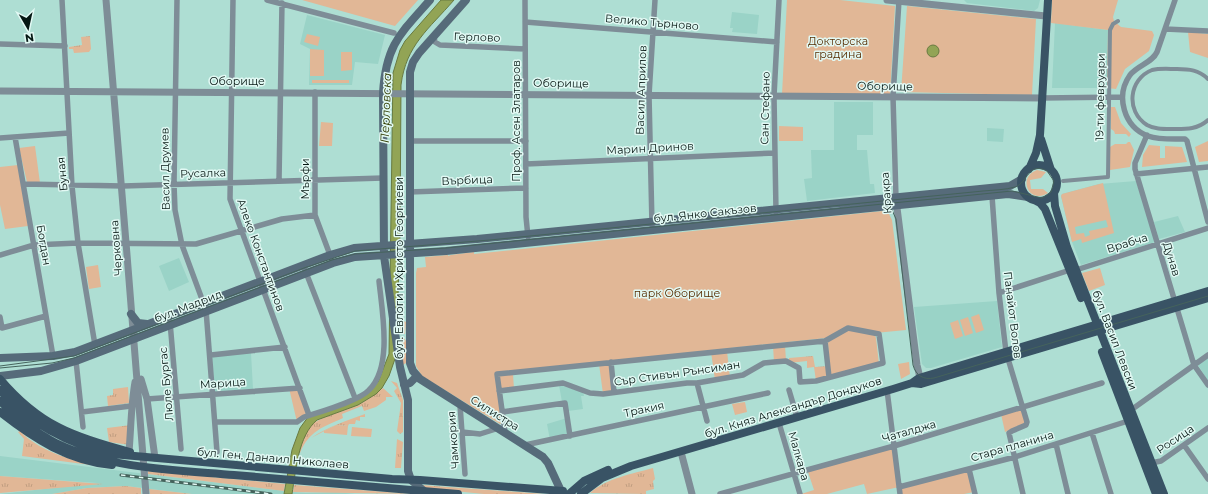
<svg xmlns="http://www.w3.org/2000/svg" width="1208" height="494" font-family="Montserrat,sans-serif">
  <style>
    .built { fill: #9ad3c7 }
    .grass { fill: url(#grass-tufts) }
    .green { fill: #e1b796; fill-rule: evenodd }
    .water { fill: #92a455; stroke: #687a41 }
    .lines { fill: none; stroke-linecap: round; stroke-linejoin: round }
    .pedestrian { stroke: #7e8d97; stroke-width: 4 }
    .minor { stroke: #7e8d97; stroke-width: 5.5 }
    .tertiary { stroke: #7e8d97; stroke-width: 7 }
    .secondary { stroke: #566b7a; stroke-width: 8 }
    .primary { stroke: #395365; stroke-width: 8 }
    .tram { stroke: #45635c; stroke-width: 1 }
    .rail-casing { stroke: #45635c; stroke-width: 3 }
    .rail { stroke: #e2f9f4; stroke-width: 1.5; stroke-dasharray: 4.5; stroke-linecap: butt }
    .labels { text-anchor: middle; stroke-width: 3; stroke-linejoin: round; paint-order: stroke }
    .street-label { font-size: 11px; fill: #051713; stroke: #e2f9f4 }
    .park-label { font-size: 11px; fill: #562c00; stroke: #e2f9f4 }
    .water-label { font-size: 12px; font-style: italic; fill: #323c00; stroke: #e2f9f4 }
  </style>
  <defs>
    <pattern id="grass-tufts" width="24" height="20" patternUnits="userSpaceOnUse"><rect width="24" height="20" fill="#e1b796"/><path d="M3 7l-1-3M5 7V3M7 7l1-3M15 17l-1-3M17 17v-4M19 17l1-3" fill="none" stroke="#c09d80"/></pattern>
  </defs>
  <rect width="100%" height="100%" fill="#aeded3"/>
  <!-- built -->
  <path class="built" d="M964 0H1040L1038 8 1034 11 967 3Z
    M732 12 759 15 757 34 732 32 733 28H730Z
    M307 15 385 35 378 64 355 62 352 85H309L310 49 300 44Z
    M1055 23 1108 30 1107 88H1052Z
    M834 102H873V135H857V150H867L870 184H874L875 193 807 201 804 179 812 178 811 150H834Z
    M987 128 1004 129 1003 142 987 141Z
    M1136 181 1155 242 1081 265 1072 242 1061 196 1062 194 1099 184Z
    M1178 216 1185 232 1159 239 1154 222Z
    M179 258 189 282 169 291 159 266Z
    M997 301 1002 347 931 368H926L922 364 914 307Z
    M251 353 253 389 215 392 212 356Z
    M1208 358V381L1198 365Z
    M559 385 583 392 584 396H581L583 409 568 411 562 402Z
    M567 418 570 436 550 440 547 424Z
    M0 456 293 492 306 493 337 492 355 494H192L126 486 87 488 52 494H0L97 483 0 476Z"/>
  <!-- grass -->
  <path class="grass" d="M90 36 91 49 89 52 74 53 73 49H69V47L82 45 81 37Z
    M1037 170 1046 172 1041 178 1030 180 1031 189H1043L1048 193C1030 205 1016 178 1037 170Z
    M392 280 399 319 406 322 405 334H399Z
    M401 338H404L406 341V363L403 365Z
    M813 356 815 367 828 366 829 377 816 381 814 367 807 368V361L789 363V358Z
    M391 381 397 383 403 400V432L400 434 397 431 401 403 394 391 397 388Z
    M128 387 129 403 108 406 107 396 113 395V389Z
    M383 388 393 397H386V400L376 407 364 411 362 406 342 414 343 418C323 427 309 431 300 453L292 450C301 418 335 416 360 404 368 400 376 393 383 388Z
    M365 414V417H360V421L356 420 355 424H349L348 426 336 425 311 438C329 426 346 421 365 414Z
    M131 425 130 445 109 442 107 428Z
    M20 431C38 450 66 458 91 465L22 456 24 439 18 432Z
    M397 439 403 442 401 468H395Z
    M653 468 655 479 653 481 654 489 646 491V494L590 493C607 478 632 474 653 468Z
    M148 471 285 484 284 491 148 474Z
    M0 476 103 484 0 493Z
    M294 485 413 494 293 492Z
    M421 485 545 494H484L424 488Z
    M126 486 141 488V494H52L87 488Z
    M149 489 192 494H150Z"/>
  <!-- green -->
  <path class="green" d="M302 0H418L395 26Z
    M787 0H840L895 6 890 95 782 94Z
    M1052 0H1118L1113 17 1114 21 1121 27 1152 31 1154 35 1149 51 1125 69 1116 89 1107 88 1108 30 1051 23Z
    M907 6 1036 19 1032 95 901 92Z
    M1188 32 1208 34V58L1190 52Z
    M307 34 320 37 318 46 304 42Z
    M310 49 324 50V76H310Z
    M341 52H352V70L341 71Z
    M312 80H349V83H312Z
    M1111 107H1115L1121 123 1131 134 1129 137 1126 134H1115L1114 131 1111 129Z
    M321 122 333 123 332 146H319Z
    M779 126 803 127V141H779Z
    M1208 141V161L1199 162 1195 147Z
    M1128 142H1130L1134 150 1130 167 1110 170V147L1115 144H1126Z
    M1149 145 1160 146V158H1165V146L1182 147 1187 162 1142 167 1143 155Z
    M35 146 40 183 27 182 19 148Z
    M18 165 28 226 5 229 0 205V167Z
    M1103 183 1114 233 1082 243 1081 239 1072 242 1061 196 1062 194ZM1106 220 1108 227 1089 231 1090 235 1085 237 1084 233 1076 234 1075 227Z
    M883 211 888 212 892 220 906 330 875 333 851 326 826 338 495 373 502 423 500 424 422 376 416 366V273L417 268 426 267 425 257 448 255V256L451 255 474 252V254Z
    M98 265 101 287 89 289 86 267Z
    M1100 268 1105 285 1089 291 1082 273Z
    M979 314 984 330 976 333 971 317Z
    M968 317 973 333 965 336 960 320Z
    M958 320 963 336 955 339 950 323Z
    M845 329 874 334 876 338 879 364 829 377 828 340Z
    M785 345 786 361 774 362 773 346Z
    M727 351 730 378 715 380 711 352Z
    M611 362 614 392 603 394 599 364Z
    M909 362 910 374 901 379 898 364Z
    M513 374 514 389 501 391 498 375Z
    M289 388H300L309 415 297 422Z
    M745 402 747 412 735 415 732 404Z
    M1022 407 1027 422 1005 432 1001 414Z
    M336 425 348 426 347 435 324 433V431Z
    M352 427 372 429 371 437 351 436Z
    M894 446 900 487 969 469 974 492 964 494H900L899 487 867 494 864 484 827 494H801L814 490 807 469Z"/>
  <!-- water -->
  <path class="water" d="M441 0H454C429 29 406 45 401 85L400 234 396 356 389 376 382 388 376 394 358 405 317 420C298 436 296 470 292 494H284L292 450 300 428 308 417 357 398 378 382 389 354 393 73 400 50 405 41Z
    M927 51a6 6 0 1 1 12 0a6 6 0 1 1-12 0Z"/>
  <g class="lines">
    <!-- pedestrian -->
    <path class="pedestrian" d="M1208 79C1199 70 1189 69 1177 69 1169 69 1160 68 1152 70 1129 79 1125 111 1147 125 1154 129 1162 129 1171 129 1185 129 1197 130 1208 120
      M1063 181 1108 177 1110 30 1113 24 1118 21"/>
    <!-- minor -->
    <path class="minor" d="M62 0 72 186 78 243 95 345
      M177 0 174 184 175 210 182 245 206 310 217 452
      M233 0 230 199 309 415
      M267 0 394 33
      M525 0 526 217 528 237
      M1175 0 1157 52C1152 63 1138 65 1130 75 1115 96 1124 127 1148 136 1159 140 1173 139 1185 139L1187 141 1208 222
      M525 22 777 42
      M1165 29 1208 31
      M434 37 435 42 440 45 525 49
      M0 44 65 46
      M315 92V215L333 263
      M1042 98 1122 97
      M1147 135 1135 163V169L1194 365 1208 385
      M15 137 53 356
      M0 138 69 133
      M409 141H526
      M526 164 775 153
      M1136 174 1208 167
      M279 181 282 3
      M24 184 123 186 383 178
      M409 192 526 188
      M992 196 999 293 1006 352 1027 422 1026 425 1012 431 1009 433 1023 494
      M896 198 893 97 899 0
      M776 212 774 96 779 0
      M652 225 649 95 655 0
      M0 255 34 245 78 243 196 244 282 219 315 215
      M305 270 355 398
      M1076 270 1208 228
      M999 293 1070 270
      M0 317 2 328 46 316
      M170 322 181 449
      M825 341 829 377
      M211 355 285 347
      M76 361 83 427
      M611 362 614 392
      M697 383 707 421
      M789 390 797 417
      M887 390 900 494
      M499 391 563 383 590 393 603 394 687 383H697L743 375 764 363 774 362 786 361 799 368 800 382 816 381 883 363 879 334 848 328 825 341 497 374 505 432
      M147 399 300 388
      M460 405 465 474
      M1131 410 1208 355
      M82 412 131 406
      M502 412 565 403 570 436
      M216 422H297L304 417C319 412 359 401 369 390 393 367 382 311 379 281
      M779 423 800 494
      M709 430 713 443
      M462 432 480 434 499 428
      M1092 433 1111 494
      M1056 444 1068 494
      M525 445 768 393
      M1184 445 1208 479
      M1151 463 1161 461 1208 428
      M969 469 975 494
      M899 487 1015 457 1128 421
      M720 494 894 446 1102 383"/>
    <!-- tertiary -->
    <path class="tertiary" d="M106 0C120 165 133 329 146 494
      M887 0 1046 16
      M0 91 1042 98
      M896 200 917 365 921 382
      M141 379 147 399 155 458
      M129 452C131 428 131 405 135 382
      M681 452 692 494"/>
    <!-- secondary -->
    <path class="secondary" d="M466 0 419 53 413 62 410 72V363L413 371 420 379 543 457 548 463 561 491
      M131 314 138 323 147 324
      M0 358 53 356 75 352 330 255 354 248 477 239 1010 186 1022 179
      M0 376 41 371 76 361 333 263 355 257 446 251 1008 194 1028 197
      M404 385 410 383 417 376
      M424 491 411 480 408 471V400L400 367 384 256 383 93C386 45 400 34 430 0"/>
    <!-- primary -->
    <path class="primary" d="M1041 139 1051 170
      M1021 183a18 18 0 1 1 36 0a18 18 0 1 1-36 0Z
      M1029 169 1036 153 1040 135 1048 0
      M1054 193 1055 206 1067 247 1164 494
      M1036 201 1040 203 1045 209 1081 298
      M1102 352 1156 494
      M0 379C39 425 73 437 130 452
      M912 383 919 378 1208 291
      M0 390C30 424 69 444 112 454L392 479 420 480 563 491
      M0 401C17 417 35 433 56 443 110 469 175 470 234 475 309 482 383 487 458 494
      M0 412C34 439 69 461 112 465
      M569 494 584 481 608 470
      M581 494 602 478 631 466 893 389 912 383 921 384 1208 298"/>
    <!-- tram -->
    <path class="tram" d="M882 205 892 210 896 219 913 365C916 376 924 380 934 378L1208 296
      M0 366 74 356 304 268 355 251 490 240 983 191C993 190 1005 190 1015 187 1028 183 1028 161 1047 171L1054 181 1051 192 1042 198 1012 191 446 248 355 254 332 260 74 358 52 363 0 368"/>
    <!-- rail casing -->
    <g class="rail-casing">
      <path id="rail" d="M121 475 271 494"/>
    </g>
    <!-- rail -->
    <use href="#rail" class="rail"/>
  </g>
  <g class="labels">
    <!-- street labels -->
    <g class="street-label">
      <text transform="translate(652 22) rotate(5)" y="4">Велико Търново</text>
      <text transform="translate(477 37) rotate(2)" y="4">Герлово</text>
      <text x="237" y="85">Оборище</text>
      <text transform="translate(561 83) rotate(1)" y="4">Оборище</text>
      <text transform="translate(885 86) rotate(1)" y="4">Оборище</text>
      <text transform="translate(641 90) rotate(-88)" y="4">Васил Априлов</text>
      <text transform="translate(1100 97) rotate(-89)" y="4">19-ти февруари</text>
      <text transform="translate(765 108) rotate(-89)" y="4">Сан Стефано</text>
      <text transform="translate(516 121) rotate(-90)" y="4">Проф. Асен Златаров</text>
      <text transform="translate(650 148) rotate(-3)" y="4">Марин Дринов</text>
      <text transform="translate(165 169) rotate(-91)" y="4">Васил Друмев</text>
      <text transform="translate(203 173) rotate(-2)" y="4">Русалка</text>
      <text transform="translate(62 174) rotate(-95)" y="4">Буная</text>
      <text transform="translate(305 179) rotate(-90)" y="4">Мърфи</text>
      <text transform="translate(467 180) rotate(-2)" y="4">Върбица</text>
      <text transform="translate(886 193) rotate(-94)" y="4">Кракра</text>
      <text transform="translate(705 213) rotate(-6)" y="4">бул. Янко Сакъзов</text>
      <text transform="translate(1127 243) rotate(-17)" y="4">Врабча</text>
      <text transform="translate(44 245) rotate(80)" y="4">Богдан</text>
      <text transform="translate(116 248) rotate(-94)" y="4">Черковна</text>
      <text transform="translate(261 255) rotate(70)" y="4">Алеко Константинов</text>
      <text transform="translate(1172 259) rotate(73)" y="4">Дунав</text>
      <text transform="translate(399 268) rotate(-90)" y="4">бул. Евлоги и Христо Георгиеви</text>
      <text transform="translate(188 306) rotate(-21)" y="4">бул. Мадрид</text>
      <text transform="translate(1013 315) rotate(83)" y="4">Панайот Волов</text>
      <text transform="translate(1115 340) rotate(69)" y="4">бул. Васил Левски</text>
      <text transform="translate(677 373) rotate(-8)" y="4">Сър Стивън Рънсиман</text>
      <text transform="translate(223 383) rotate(-4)" y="4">Марица</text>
      <text transform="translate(166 384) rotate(-95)" y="4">Люле Бургас</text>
      <text transform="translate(793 407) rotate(-17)" y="4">бул. Княз Александър Дондуков</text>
      <text transform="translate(644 409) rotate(-12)" y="4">Тракия</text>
      <text transform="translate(495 413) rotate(32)" y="4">Силистра</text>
      <text transform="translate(909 431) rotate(-16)" y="4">Чаталджа</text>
      <text transform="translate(1175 439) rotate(-34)" y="4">Росица</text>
      <text transform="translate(453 440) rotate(-94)" y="4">Чамкория</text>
      <text transform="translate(1012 446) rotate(-16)" y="4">Стара планина</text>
      <text transform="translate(799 456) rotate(74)" y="4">Малкара</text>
      <text transform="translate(273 458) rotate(5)" y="4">бул. Ген. Данаил Николаев</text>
    </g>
    <!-- park labels -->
    <g class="park-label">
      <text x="838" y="45">Докторска<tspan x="838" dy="13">градина</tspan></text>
      <text x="677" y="297">парк Оборище</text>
    </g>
    <!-- water labels -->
    <g class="water-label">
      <text transform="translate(386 108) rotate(-88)" y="4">Перловска</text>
    </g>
  </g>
  <!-- north arrow -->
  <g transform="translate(28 28) rotate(171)" stroke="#e2f9f4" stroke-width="3" paint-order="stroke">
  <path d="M0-3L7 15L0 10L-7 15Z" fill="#051713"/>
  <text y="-6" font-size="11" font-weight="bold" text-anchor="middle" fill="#051713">N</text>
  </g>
</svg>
